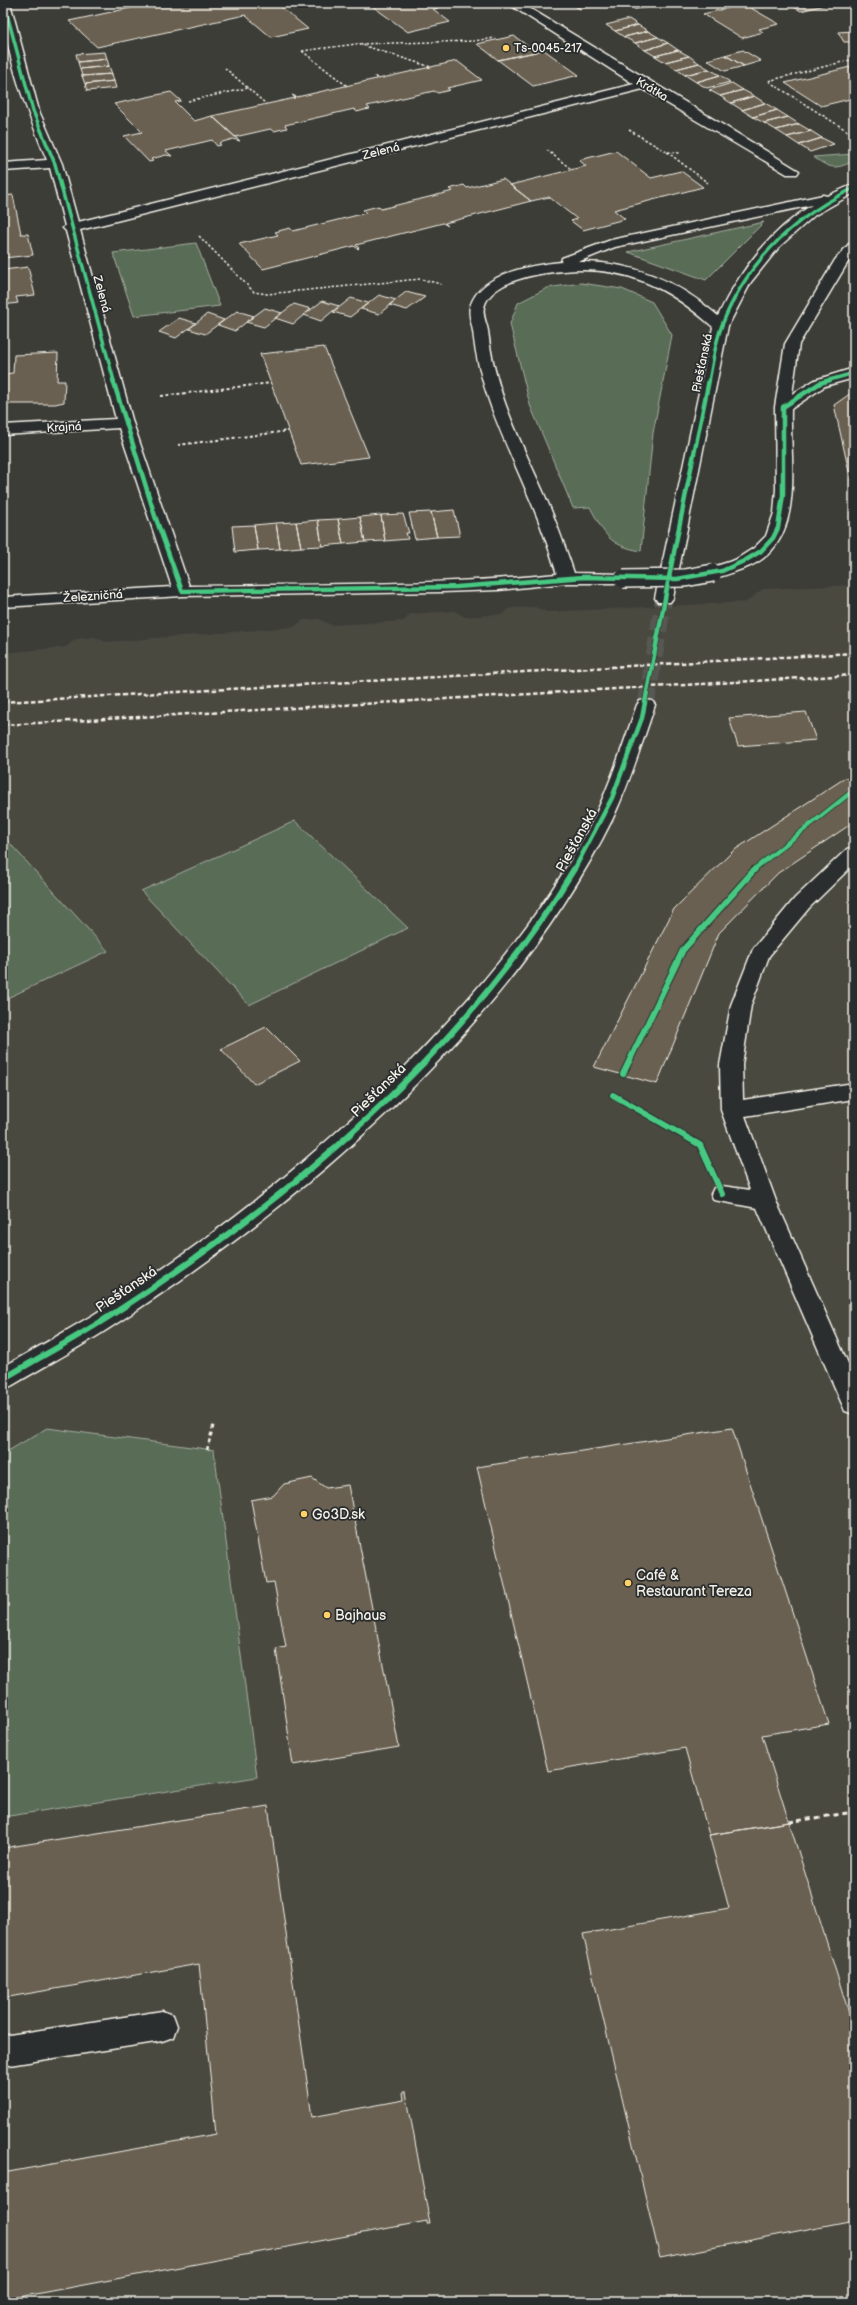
<svg xmlns="http://www.w3.org/2000/svg" width="857" height="2305" font-family="'Balsamiq Sans',sans-serif">
  <style>
    .built { fill: #4a4840 }
    .green { fill: #586c57; stroke: #a6aea0 }
    .building { fill: #696151; stroke: #f4f1e8 }
    .lines { fill: none; stroke-linecap: round; stroke-linejoin: round }
    .street-tunnel { stroke: #585852; stroke-width: 17; stroke-dasharray: 17 8; stroke-linecap: butt }
    .lane-casing { stroke: #f4f1e8; stroke-width: 3 }
    .street-casing { stroke: #f4f1e8; stroke-width: 3 }
    .path-far3 { stroke: #f4f1e8; stroke-width: 1.5; stroke-dasharray: 2.5 2; stroke-linecap: butt }
    .path-far2 { stroke: #f4f1e8; stroke-width: 2; stroke-dasharray: 3 2.5; stroke-linecap: butt }
    .path-far1 { stroke: #f4f1e8; stroke-width: 2.5; stroke-dasharray: 4 3; stroke-linecap: butt }
    .path { stroke: #f4f1e8; stroke-width: 3; stroke-dasharray: 5 4; stroke-linecap: butt }
    .lane { fill: #2a2d2e; fill-rule: evenodd }
    .street { fill: #2a2d2e; fill-rule: evenodd }
    .rail { stroke: #f4f1e8; stroke-width: 2.5; stroke-dasharray: 4.5 2.5; stroke-linecap: butt }
    .street-bridge-casing { stroke: #f4f1e8; stroke-width: 20; stroke-linecap: butt }
    .street-bridge { stroke: #2a2d2e; stroke-width: 17 }
    .cycleway-far2-casing { stroke: #2a2d2e; stroke-width: 5 }
    .cycleway-far1-casing { stroke: #2a2d2e; stroke-width: 6 }
    .cycleway-casing { stroke: #2a2d2e; stroke-width: 8 }
    .cycleway-far2 { stroke: #46c982; stroke-width: 3.5 }
    .cycleway-far1 { stroke: #46c982; stroke-width: 4.5 }
    .cycleway { stroke: #46c982; stroke-width: 6 }
    .poi-dot { fill: #ffd166; stroke: #2a2d2e; stroke-width: 1.5 }
    .labels { text-anchor: middle; stroke-width: 3.5; stroke-linejoin: round; paint-order: stroke }
    .far-poi-label { font-size: 12px; fill: #f4f1e8; stroke: #2a2d2e; text-anchor: start }
    .far-street-label { font-size: 12px; fill: #f4f1e8; stroke: #2a2d2e }
    .street-label { font-size: 14px; fill: #f4f1e8; stroke: #2a2d2e }
    .poi-label { font-size: 14px; fill: #f4f1e8; stroke: #2a2d2e; text-anchor: start }
  </style>
  <rect width="100%" height="100%" fill="#3d3d38"/>
  <filter id="ink" filterUnits="userSpaceOnUse"><feTurbulence type="fractalNoise" baseFrequency=".025" numOctaves="2"/><feDisplacementMap in="SourceGraphic" scale="8" xChannelSelector="R" yChannelSelector="G"/><feConvolveMatrix kernelMatrix="1 2 1 2 8 2 1 2 1" color-interpolation-filters="sRGB"/></filter>
  <g filter="url(#ink)">
    <!-- built -->
    <path class="built" d="M854 585V2302H3V653L66 647 76 639 95 637 106 642 294 627 303 620 319 619 331 625 404 621 410 614 454 611 465 617 503 614 511 608 535 607 547 612 746 602 763 589Z"/>
    <!-- green -->
    <path class="green" d="M854 154V161C834 170 831 169 813 157Z
      M764 222 706 280 628 252Z
      M196 243 220 306 134 316 113 253Z
      M581 283 622 289 652 302 672 335 653 433 641 551C608 545 605 535 590 507L573 508 530 405 510 324 518 303 547 288Z
      M295 821 408 928 249 1005 141 891Z
      M3 836 108 951 3 1000Z
      M47 1428 214 1450 257 1777 3 1817V1454Z"/>
    <!-- building -->
    <path class="building" d="M154 3H276L308 29 271 37 245 15 97 47 69 21Z
      M368 3H431L438 8 433 9 450 22 408 32Z
      M570 3H602L580 9Z
      M787 3H832L801 11Z
      M744 4 779 24 759 29 763 32 742 38 703 14Z
      M629 19 638 25 615 31 606 25Z
      M638 25 648 31 624 37 615 31Z
      M648 31 658 37 635 43 624 37Z
      M854 31V42H844L838 32Z
      M514 36 536 52 498 60 477 44Z
      M658 37 668 43 645 50 635 43Z
      M668 43 678 50 655 56 645 50Z
      M544 50 579 75 533 86 498 60Z
      M678 50 689 56 665 62 655 56Z
      M743 50 761 61 744 66 725 55Z
      M105 52 107 59 78 62 76 54Z
      M725 55 744 66 725 71 707 60Z
      M689 56 699 63 676 69 665 62Z
      M107 59 109 66 80 69 78 62Z
      M457 61 482 80 447 88 450 90 438 93 434 91 367 106 370 109 364 110 357 112 354 109 285 125 287 128 274 131 270 129 235 137 212 116 295 98 292 95 297 97 376 79 375 76 378 79Z
      M699 63 709 69 685 75 676 69Z
      M109 66 112 74 82 76 80 69Z
      M854 66V98L821 106 785 83Z
      M709 69 720 75 696 82 685 75Z
      M112 74 114 81 85 84 82 76Z
      M720 75 730 82 707 88 696 82Z
      M114 81 116 88 87 91 85 84Z
      M732 83 743 90 720 96 709 90Z
      M743 90 754 96 731 103 720 96Z
      M171 92 181 101 175 102 194 121 212 116 240 141 233 139 219 143 221 145 217 146 212 140 166 151 172 156 166 155 151 159 153 161 149 162 124 136 142 132 114 104Z
      M754 96 765 103 742 110 731 103Z
      M765 103 777 110 753 117 742 110Z
      M777 110 788 117 764 123 753 117Z
      M788 117 799 124 776 130 764 123Z
      M799 124 811 131 787 137 776 130Z
      M811 131 822 138 799 145 787 137Z
      M822 138 834 144 810 152 799 145Z
      M616 151 651 178 681 171 703 187 614 210 625 219 583 230 571 221 577 219 549 197 531 201 510 185 586 166 579 160Z
      M503 179 531 201 445 223 448 226 443 223 356 245 359 248 358 249 354 246 263 269 239 244 278 235 275 232 282 230 290 228 293 231 366 213 363 210 378 206 381 209 453 191 449 189 464 185 467 188Z
      M13 195 21 234H28L33 255 3 258V196Z
      M28 267 35 295 16 297 18 303 3 305V270Z
      M406 292 425 297 407 310 389 305Z
      M379 295 396 300 379 314 361 309Z
      M351 298 368 303 350 317 333 312Z
      M322 301 339 306 321 321 304 315Z
      M294 304 311 309 293 324 275 318Z
      M265 308 282 313 264 327 246 322Z
      M237 311 254 316 235 331 218 325Z
      M207 314 224 320 205 334 189 329Z
      M179 318 196 323 176 338 159 332Z
      M324 347 369 457 301 465 260 354Z
      M58 353 57 381H65L64 402 55 404H3V374L13 373 14 355Z
      M854 391V494L834 405Z
      M454 510 460 536 437 537 431 512Z
      M431 512 437 537 415 539 409 513Z
      M403 514 409 533H406L408 539 385 541 381 515Z
      M381 515 385 541 365 542 360 517Z
      M360 517 365 542 343 544 338 519Z
      M338 519 343 544 322 546 318 520Z
      M318 520 322 546 301 547 296 522Z
      M296 522 301 547 280 549 276 523Z
      M276 523 280 549 258 550 254 525Z
      M254 525 258 550 235 552 232 526Z
      M806 712 816 740 738 746 729 718Z
      M845 778H854V822L778 873 719 933 657 1084 594 1067 674 909 733 851Z
      M266 1027 300 1061 254 1084 221 1049Z
      M732 1428 829 1724 762 1735 789 1822 709 1835 685 1748 548 1771 477 1467Z
      M312 1478 326 1488 348 1485 399 1747 293 1765 276 1649 286 1647 274 1582 266 1583 251 1500 273 1496 284 1484Z
      M268 1806 312 2117 404 2100 403 2092H406L430 2224H427V2221L3 2300V2173L216 2134 199 1964 3 1998V1848Z
      M789 1822 854 2029V2220L660 2258 583 1934 729 1908 709 1835Z"/>
    <g class="lines">
      <!-- street-tunnel -->
      <path class="street-tunnel" d="M646 705 664 598"/>
      <!-- lane casing -->
      <g class="lane-casing">
        <path id="lane" d="M854 847V864L809 908 769 956 751 1005 742 1065 743 1100 854 1083V1099L745 1116 776 1201 854 1377V1414L845 1411 842 1404 757 1208 714 1200 711 1194 714 1188 722 1186 750 1190 721 1110 720 1065 731 1005 753 949 795 898 847 849Z
          M162 2011 173 2015 177 2026 173 2037 162 2041 3 2066V2036Z"/>
      </g>
      <!-- street casing -->
      <g class="street-casing">
        <path id="street" d="M3 3H10L39 111 62 164 78 222 634 84 507 3H521L799 171 797 174H787L643 89 80 230 133 423 189 586C311 584 435 586 557 574 549 548 540 522 529 497 506 442 479 391 473 331 472 324 468 314 470 307 480 273 531 265 561 262L562 258 611 240 823 195 827 196 854 184V193L815 215 779 247 751 282 728 326 673 598 670 602H658L655 598 713 327C668 287 625 265 563 271 540 273 491 280 484 307 482 315 487 324 488 331 494 391 521 442 545 496 556 521 565 547 574 573L623 574 629 575 631 579 629 583H567L498 590 441 592 182 596 3 607V597L172 587 119 428 3 435V425L116 419 66 231 63 228 65 226 50 168 3 171V163L47 160C29 116 3 51 3 3ZM812 205C770 231 739 272 718 316 678 281 633 261 578 262L615 247Z
          M634 3H654L652 6 635 8Z
          M854 243V255L848 262 799 344 792 394 815 380 854 368V378L825 386 791 409C789 462 809 548 742 569 731 573 719 579 707 577L705 573 707 569 735 560 754 548 766 536 774 513 776 489 775 407 785 344 835 260 849 244Z
          M646 700 652 701 655 705C642 743 630 782 613 818 509 1028 304 1202 111 1327 79 1348 45 1366 11 1386L3 1389V1367C33 1350 63 1333 93 1315 224 1232 347 1134 451 1018 504 960 552 897 589 828 609 789 622 747 637 705L640 701Z"/>
      </g>
      <!-- path-far3 -->
      <path class="path-far3" d="M359 44 431 67
        M302 51 356 44 473 41 495 38
        M302 51 347 86
        M854 59 768 81 854 135
        M225 68 266 104
        M188 101 248 88
        M629 130 667 152 680 153
        M547 150 571 169
        M667 152 708 183
        M199 236 254 292 267 294 420 279 441 284"/>
      <!-- path-far2 -->
      <path class="path-far2" d="M161 396 271 383
        M178 445 288 431"/>
      <!-- path-far1 -->
      <path class="path-far1" d="M207 1450 214 1423"/>
      <!-- path -->
      <path class="path" d="M789 1822 854 1812"/>
      <!-- lane -->
      <use href="#lane" class="lane"/>
      <!-- street -->
      <use href="#street" class="street"/>
      <!-- rail -->
      <path class="rail" d="M3 702 854 653
        M3 725 854 675"/>
      <!-- street-bridge casing -->
      <g class="street-bridge-casing">
        <path id="street-bridge" d="M623 579 685 578 713 573"/>
      </g>
      <!-- street-bridge -->
      <use href="#street-bridge" class="street-bridge"/>
      <!-- cycleway-far2 casing -->
      <g class="cycleway-far2-casing">
        <path id="cycleway-far2" d="M4 3 33 111 55 164 114 381
          M709 381C713 363 715 342 722 325 747 262 794 217 854 188
          M826 381 854 373"/>
      </g>
      <!-- cycleway-far1 casing -->
      <g class="cycleway-far1-casing">
        <path id="cycleway-far1" d="M113 380 155 516 182 591 457 587 584 577 677 579 722 571 746 560 761 551 773 538 778 528 783 495V407L820 383 830 380
          M574 870 612 798 642 718 672 562 709 380
          M753 870 854 790"/>
      </g>
      <!-- cycleway casing -->
      <g class="cycleway-casing">
        <path id="cycleway" d="M623 1074 683 950 755 869
          M613 1095 700 1145 722 1194
          M3 1379C40 1357 78 1337 113 1314 292 1198 463 1053 574 869"/>
      </g>
      <!-- cycleway-far2 -->
      <use href="#cycleway-far2" class="cycleway-far2"/>
      <!-- cycleway-far1 -->
      <use href="#cycleway-far1" class="cycleway-far1"/>
      <!-- cycleway -->
      <use href="#cycleway" class="cycleway"/>
    </g>
  </g>
  <!-- markers -->
  <g class="poi-dot">
    <circle cx="506" cy="48" r="4"/>
    <circle cx="304" cy="1514" r="4"/>
    <circle cx="628" cy="1583" r="4"/>
    <circle cx="327" cy="1615" r="4"/>
  </g>
  <g class="labels">
    <!-- far-poi labels -->
    <g class="far-poi-label">
      <text x="514" y="52">Ts-0045-217</text>
    </g>
    <!-- far-street labels -->
    <g class="far-street-label">
      <text transform="translate(652 89) rotate(31)" y="4">Krátka</text>
      <text transform="translate(381 151) rotate(-14)" y="4">Zelená</text>
      <text transform="translate(102 294) rotate(75)" y="4">Zelená</text>
      <text transform="translate(702 363) rotate(-78)" y="4">Piešťanská</text>
      <text transform="translate(64 427) rotate(-3)" y="4">Krajná</text>
      <text transform="translate(93 596) rotate(-4)" y="4">Železničná</text>
    </g>
    <!-- street labels -->
    <g class="street-label">
      <text transform="translate(576 840) rotate(-61)" y="5">Piešťanská</text>
      <text transform="translate(378 1090) rotate(-44)" y="5">Piešťanská</text>
      <text transform="translate(126 1289) rotate(-34)" y="5">Piešťanská</text>
    </g>
    <!-- poi labels -->
    <g class="poi-label">
      <text x="312" y="1519">Go3D.sk</text>
      <text x="636" y="1580">Café &amp;<tspan x="636" dy="16">Restaurant Tereza</tspan></text>
      <text x="335" y="1620">Bajhaus</text>
    </g>
  </g>
  <!-- margin -->
  <rect width="857" height="2305" fill="none" stroke="#2a2d2e" stroke-width="16"/>
  <rect x="8" y="8" width="841" height="2289" fill="none" stroke="#f4f1e8" stroke-width="1.5" filter="url(#ink)"/>
</svg>
